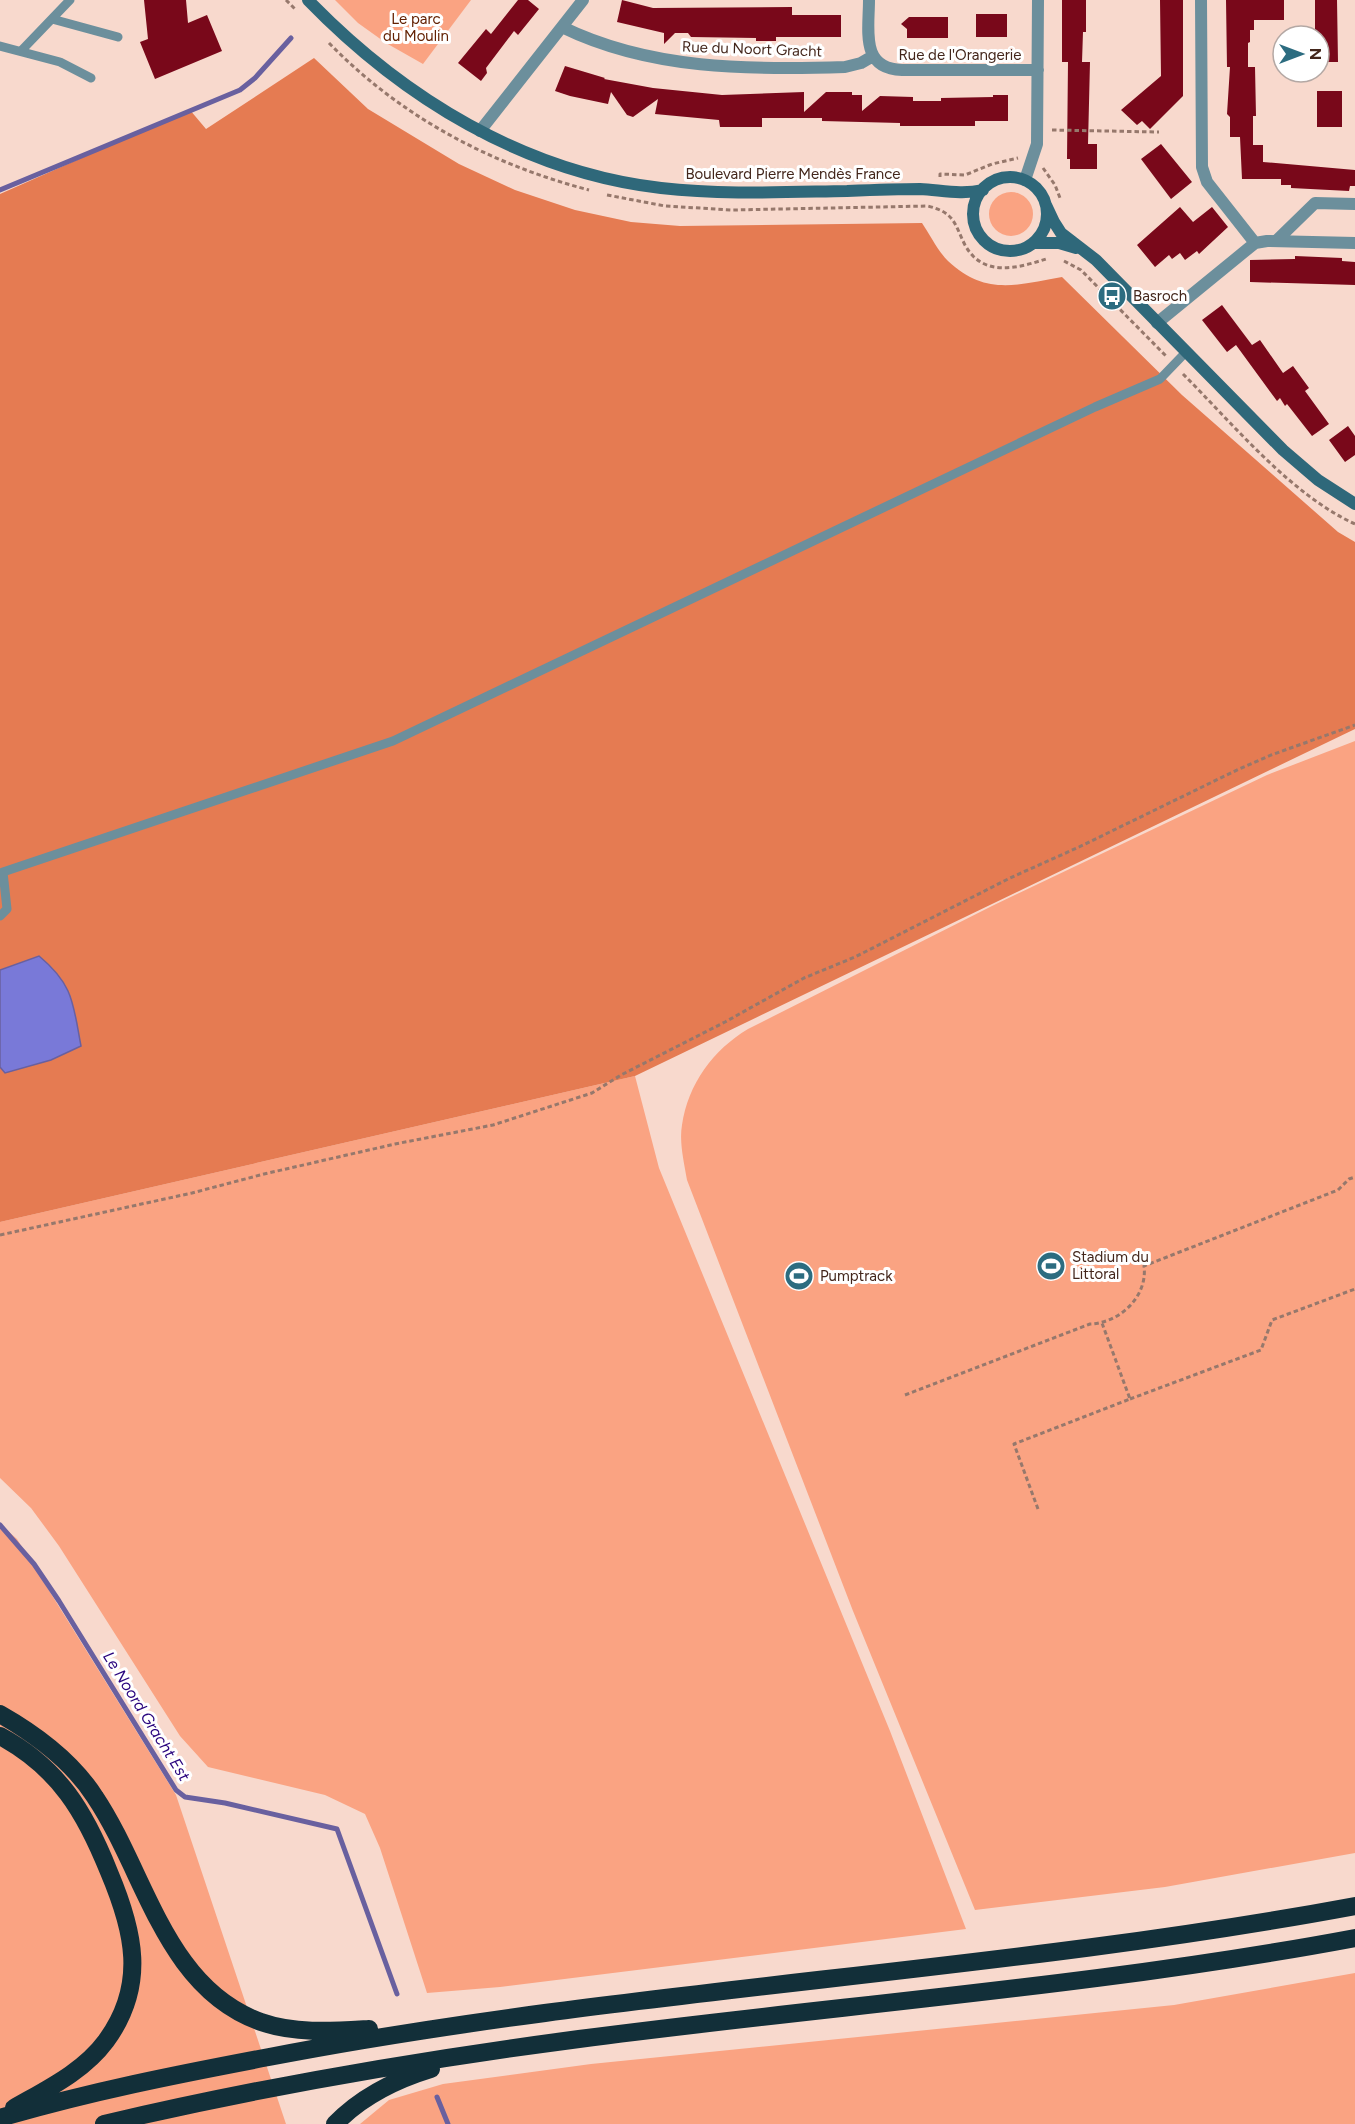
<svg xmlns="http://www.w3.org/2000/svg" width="1355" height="2124" font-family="Figtree,sans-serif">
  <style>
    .green { fill: #faa382 }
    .forest { fill: #e57b52 }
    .water { fill: #7979d8; stroke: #69609f; stroke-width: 1.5 }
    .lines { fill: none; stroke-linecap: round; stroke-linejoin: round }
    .stream { stroke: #69609f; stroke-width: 5 }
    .building { fill: #79081a }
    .path { stroke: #96786c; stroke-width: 3; stroke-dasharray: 4.5 3; stroke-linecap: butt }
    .lane { stroke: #6c8f9c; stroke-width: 9 }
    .street { stroke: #6c8f9c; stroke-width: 12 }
    .secondary { stroke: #2f687a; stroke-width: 12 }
    .highway { stroke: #122f39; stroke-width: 18 }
    .labels { text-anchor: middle; stroke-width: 6; stroke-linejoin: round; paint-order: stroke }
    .park-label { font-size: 15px; fill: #632102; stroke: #fff }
    .street-label { font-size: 15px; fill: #43261b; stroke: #fff }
    .poi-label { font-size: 15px; fill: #43261b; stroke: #fff; text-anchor: start }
    .water-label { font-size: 16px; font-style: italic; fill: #28037d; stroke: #fff }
  </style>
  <rect width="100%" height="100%" fill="#f8d9cd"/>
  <!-- green -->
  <path class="green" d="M335 0H471L423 64 386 43 358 23Z
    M989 214a22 22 0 1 1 44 0a22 22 0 1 1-44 0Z
    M1355 741V1853L1165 1887 975 1910 853 1611 687 1180C684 1162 679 1142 682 1125 688 1084 713 1050 748 1029L994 905 1267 775Z
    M635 1076 659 1168 890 1731 966 1929 500 1987 427 1993 380 1848 365 1814 325 1795 208 1767 180 1736 59 1546 31 1508 0 1478V1222Z
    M0 1524 17 1539 176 1795 286 2124H0Z
    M1355 1973V2124H360L389 2100 443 2084 591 2064 1174 2005Z"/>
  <!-- forest -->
  <path class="forest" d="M314 58 368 109 459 164 515 190 575 210 631 222 680 226 922 223C930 235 938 251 948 261 985 296 1017 285 1062 277L1182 395 1338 532 1355 542V729L635 1076 0 1222V194L190 110 206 129Z"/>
  <!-- water -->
  <path class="water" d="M39 956C74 985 73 1004 81 1046L51 1060 5 1073 0 1067V970Z"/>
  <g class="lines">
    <!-- stream -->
    <path class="stream" d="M0 190 240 90 255 78 291 38
      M0 1525 34 1564 59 1601 176 1790 185 1797 225 1803 337 1829 397 1994
      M437 2097 448 2124"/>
  </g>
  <!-- building -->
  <path class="building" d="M144 0H186L188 23 207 15 222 51 155 79 140 42 148 39Z
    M518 0H528L539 9 518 35 514 31 486 68 487 73 481 81 458 63 486 29 491 34Z
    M622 0 653 8 792 7V15H841V37H776V41H756V38L691 37 688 33H675L664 44V33L617 22Z
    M1062 0H1086V32H1083L1082 62H1090L1088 144H1097V169H1070V159H1067L1068 62H1062Z
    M1160 0H1183V96L1150 129 1142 121 1137 125 1121 110 1161 76Z
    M1226 0H1284V20H1254V30H1250V42L1248 43V67H1255L1256 116H1253V145H1263V162L1355 170V186H1350L1349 191 1291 188V185H1281V179H1242L1240 137H1230V117L1227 114 1230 67H1227Z
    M1315 0H1337L1338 62H1319V36H1315Z
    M976 14H1007V37H976Z
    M909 17H948V38H907V29L901 24Z
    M565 66 605 78 604 79 653 88 722 95 804 92V112L826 92H852V95H862V111L880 96 913 97V101H941V98L993 97V95H1008V121H975V126H900V123L822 121V118H762V127H720L719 120 655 114 658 99 633 117 627 115 611 92 608 104 570 96 555 91Z
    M1317 91H1342V127H1317Z
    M1161 144 1192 182 1171 199 1141 159Z
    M1180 207 1193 222 1212 207 1228 227 1199 254 1197 251 1185 260 1180 253 1172 259 1169 255 1155 267 1137 245Z
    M1295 256 1342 258V261L1355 262V285L1250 282V260L1295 259Z
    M1222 305 1252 345 1260 340 1283 373 1293 366 1309 388 1305 391 1329 424 1312 436 1287 404 1285 406 1280 398 1277 401 1236 345 1227 352 1202 320Z
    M1348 426 1355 436V455L1345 462 1329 440Z"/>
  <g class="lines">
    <!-- path -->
    <path class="path" d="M286 0 295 9
      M329 43C401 117 490 164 589 190
      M1052 130 1159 132
      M1043 168 1055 185 1060 198
      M940 177V174L965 175 992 164 1018 158
      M607 195 665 206 732 210 928 206C955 213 954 223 965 245 983 278 1018 268 1046 259
      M1064 261 1081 270 1166 356
      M1183 374C1233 424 1291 495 1355 524
      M0 1235 192 1193 264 1174 395 1144 493 1125 592 1093 621 1075 725 1022 804 978 855 957 1010 878 1079 847 1239 769 1271 755 1355 725
      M905 1395 1090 1324C1120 1323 1148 1296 1144 1266L1338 1190 1349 1179 1355 1177
      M1130 1399 1261 1350 1272 1320 1355 1289
      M1038 1509 1014 1444 1130 1399 1102 1323"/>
    <!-- lane -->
    <path class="lane" d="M52 19 118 37
      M0 46 60 62 91 78
      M21 51 70 0
      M0 916 7 909 3 872 393 741 1095 407 1160 379 1186 352"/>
    <!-- street -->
    <path class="street" d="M869 0C869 30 860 69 902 70H1038
      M1201 0 1202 167 1207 182 1255 243
      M562 27C650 70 749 70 845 67L861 63 873 56
      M480 131 583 0
      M1025 180 1037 144 1038 0
      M1276 241 1315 203 1355 204
      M1157 323 1255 243 1267 241 1355 243"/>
    <!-- secondary -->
    <path class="secondary" d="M308 0C403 98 524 172 661 188 723 195 785 192 847 191 871 190 895 189 920 189 941 190 961 195 983 190
      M973 214a37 37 0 1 1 74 0a37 37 0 1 1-74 0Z
      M1046 205 1054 222 1061 233 1096 260 1283 450 1318 480 1355 504
      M1033 243H1059L1076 248"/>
    <!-- highway -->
    <path class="highway" d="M0 1714C37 1735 72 1761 95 1797 146 1873 165 1988 261 2022 295 2034 334 2031 369 2029
      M0 1736C59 1768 85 1812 109 1872 134 1931 147 1985 106 2041 83 2072 47 2089 14 2108
      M0 2118C88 2092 179 2074 269 2057 628 1988 995 1973 1355 1906
      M104 2124C261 2087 419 2060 579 2039 838 2005 1099 1986 1355 1938
      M335 2124C362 2096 395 2080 431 2069"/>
  </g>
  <!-- icons -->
  <defs>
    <g id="bus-disc" transform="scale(1.5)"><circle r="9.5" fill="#2c6c80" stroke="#fff"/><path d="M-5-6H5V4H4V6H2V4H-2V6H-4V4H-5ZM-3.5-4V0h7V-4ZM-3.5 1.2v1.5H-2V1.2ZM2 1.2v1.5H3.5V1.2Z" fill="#fff"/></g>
    <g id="stadium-disc" transform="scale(1.5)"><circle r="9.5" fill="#2c6c80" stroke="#fff"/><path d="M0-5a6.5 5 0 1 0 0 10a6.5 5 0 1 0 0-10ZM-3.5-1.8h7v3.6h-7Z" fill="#fff"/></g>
  </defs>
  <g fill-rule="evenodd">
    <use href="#bus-disc" x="1112" y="296"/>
    <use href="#stadium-disc" x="1051" y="1266"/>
    <use href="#stadium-disc" x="799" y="1276"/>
  </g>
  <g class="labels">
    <!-- park labels -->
    <g class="park-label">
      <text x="416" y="24">Le parc<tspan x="416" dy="17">du Moulin</tspan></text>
    </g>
    <!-- street labels -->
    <g class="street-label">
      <text transform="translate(752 49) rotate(2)" y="5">Rue du Noort Gracht</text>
      <text x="960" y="60">Rue de l'Orangerie</text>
      <text x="793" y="179">Boulevard Pierre Mendès France</text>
    </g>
    <!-- poi labels -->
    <g class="poi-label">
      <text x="1133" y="301">Basroch</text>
      <text x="1072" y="1262">Stadium du<tspan x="1072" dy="17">Littoral</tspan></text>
      <text x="820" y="1281">Pumptrack</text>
    </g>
    <!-- water labels -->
    <g class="water-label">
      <text transform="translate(147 1716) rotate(58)" y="6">Le Noord Gracht Est</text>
    </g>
  </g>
  <!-- north arrow -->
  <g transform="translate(1301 54) rotate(90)"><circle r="28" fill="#ffffff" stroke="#b4a8a4" stroke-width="1.5"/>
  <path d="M0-4.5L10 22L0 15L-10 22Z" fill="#2c6c80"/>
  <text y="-9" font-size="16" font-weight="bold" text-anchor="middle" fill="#43261b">N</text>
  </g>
</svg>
